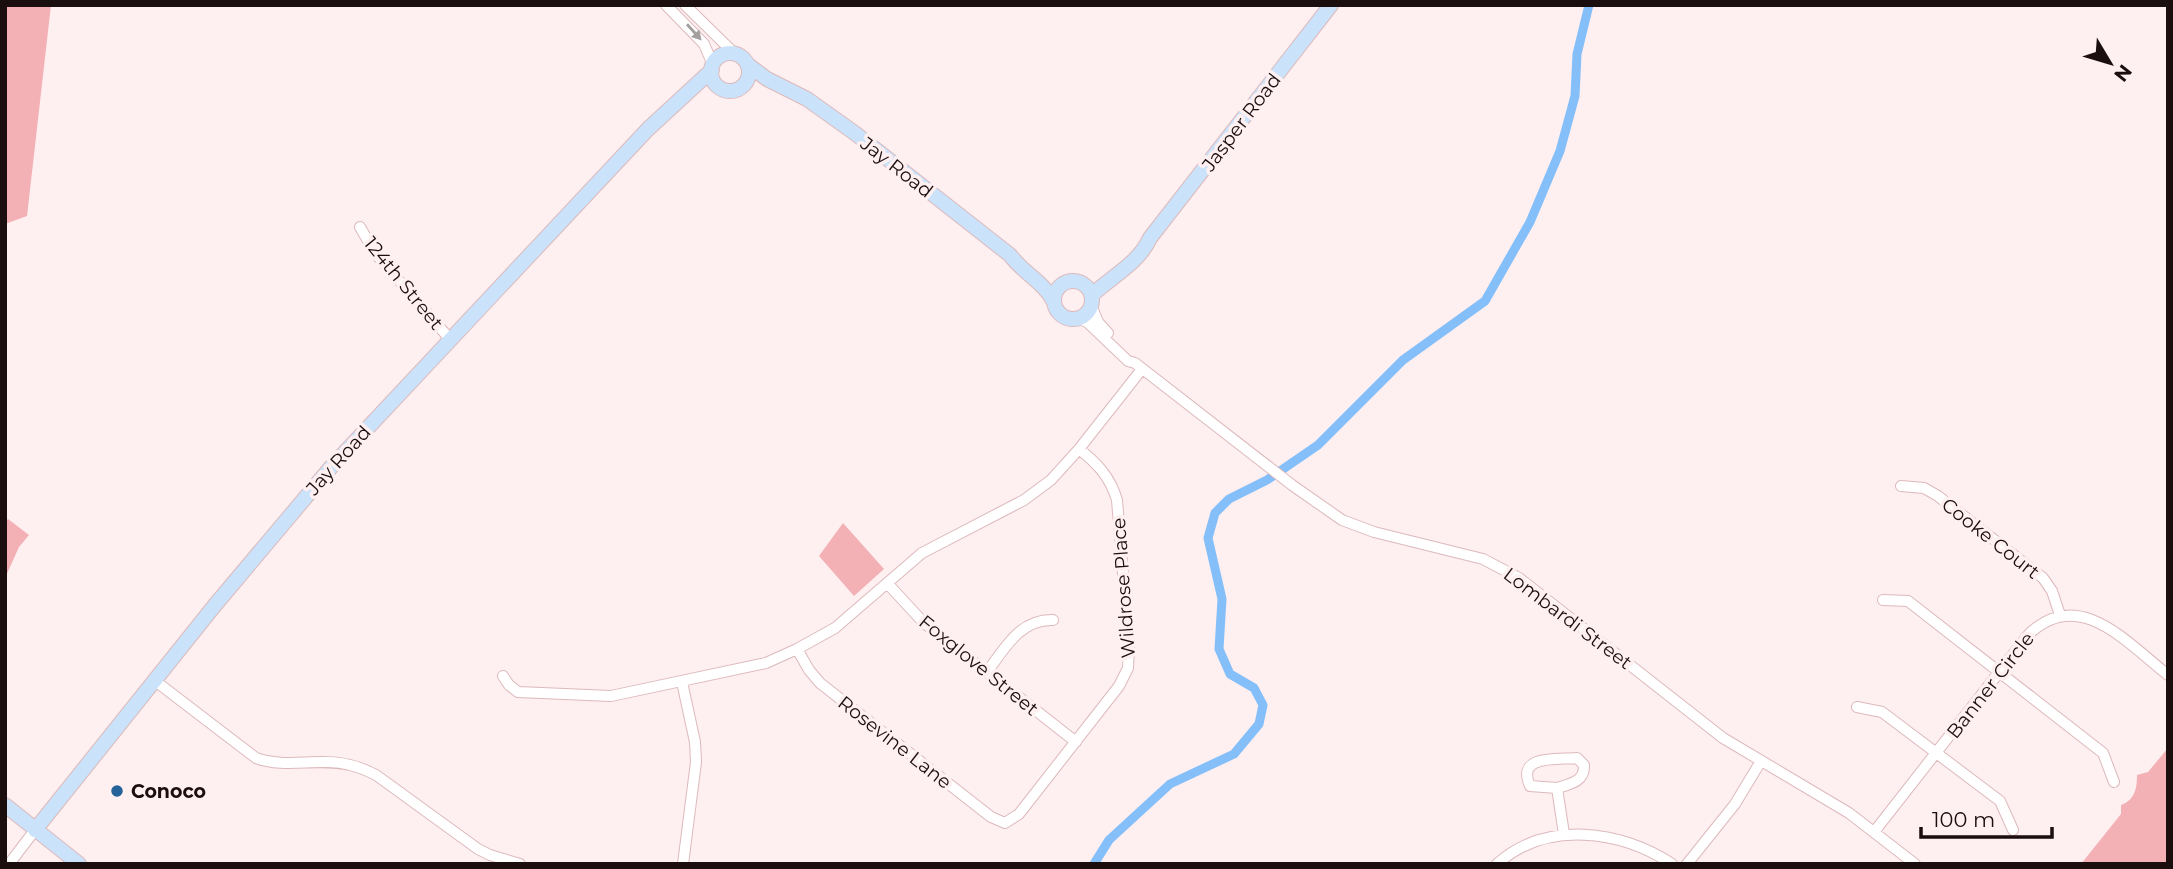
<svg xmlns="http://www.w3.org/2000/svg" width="2173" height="869" font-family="Montserrat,sans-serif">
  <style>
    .green { fill: #f3b0b5 }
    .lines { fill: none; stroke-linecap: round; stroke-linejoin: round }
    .canal { stroke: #84bff9; stroke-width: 9 }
    .street-casing { stroke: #ddb9bc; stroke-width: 12 }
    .secondary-casing { stroke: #ddb9bc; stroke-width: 16 }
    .street { stroke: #fff; stroke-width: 10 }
    .secondary { stroke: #cae3fa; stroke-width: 14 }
    .oneway { fill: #a39f9f }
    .poi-dot { fill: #246299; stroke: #feeff0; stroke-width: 2.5 }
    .labels { text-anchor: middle; stroke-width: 7; stroke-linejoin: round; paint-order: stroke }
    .street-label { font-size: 19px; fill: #1a0e0f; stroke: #feeff0 }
    .poi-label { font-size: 19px; font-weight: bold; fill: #1a0e0f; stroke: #feeff0; text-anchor: start }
  </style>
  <rect width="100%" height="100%" fill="#feeff0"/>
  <!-- green -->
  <path class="green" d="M5 5H51L27 216 5 224Z
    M8 519 29 535 19 547 5 578V523Z
    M843 523 884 569 854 596 819 556Z
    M2168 748V864H2081L2121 814V805C2135 800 2137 788 2137 775L2148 772Z"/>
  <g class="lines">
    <!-- canal -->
    <path class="canal" d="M1094 864 1109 840 1170 784 1234 754 1259 724 1263 705 1254 688 1230 674 1219 649 1222 599 1208 538 1215 513 1229 499 1267 480 1318 445 1403 360 1485 301 1530 222 1560 151 1575 96 1577 54 1589 5"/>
    <!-- street casing -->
    <g class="street-casing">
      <path id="street" d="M666 5 704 44 713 65
        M685 5 735 54
        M360 227 375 253 449 338
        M1091 305 1098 322 1108 333
        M1077 318 1087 322 1128 361 1135 363 1292 485 1342 520 1374 532 1483 559 1519 578 1723 738 1849 813 1915 864
        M1901 486 1924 488 1938 496 2043 578 2052 591 2060 615
        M887 583 923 622 1076 742
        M1883 600 1908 601 2103 753 2114 782
        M797 649 809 670 820 683 991 817 1005 823 1019 814 1119 686 1128 668 1129 647 1117 500C1110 477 1098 464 1079 449
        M987 672C1005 648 1020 619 1053 620
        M503 676 509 685 518 692 611 696 766 663 797 649 835 628 922 553 1024 500 1051 480 1079 449 1142 369
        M154 680 256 758C286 769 319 757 350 765 359 767 368 771 376 775L478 849 490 855 520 864
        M682 682 695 742 696 762 683 864
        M1857 707 1882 712 2000 801 2013 830
        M1557 788 1530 786C1516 754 1557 760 1577 758L1584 765C1585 781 1571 784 1557 788L1564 834
        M1874 832 2029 634C2079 586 2127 643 2168 675
        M9 864 35 830
        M1497 864C1546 820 1621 830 1672 864
        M1687 864 1735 804 1761 761"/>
    </g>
    <!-- secondary casing -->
    <g class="secondary-casing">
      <path id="secondary" d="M711 72a19 19 0 1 1 38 0a19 19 0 1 1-38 0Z
        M747 64 767 79 807 99 856 134 1010 255C1023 273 1044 282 1054 302
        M1054 300a19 19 0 1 1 38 0a19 19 0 1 1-38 0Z
        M1092 295C1111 277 1139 263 1150 238L1331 5
        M5 805 79 864
        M35 830 215 605 332 466 648 129 712 70"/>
    </g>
    <!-- street -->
    <use href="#street" class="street"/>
    <!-- secondary -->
    <use href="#secondary" class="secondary"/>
  </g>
  <!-- one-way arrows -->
  <defs><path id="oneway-solid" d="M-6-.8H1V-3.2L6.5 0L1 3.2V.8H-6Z" transform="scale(1.75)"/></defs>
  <use class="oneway" href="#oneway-solid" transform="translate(694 32) rotate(48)"/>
  <!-- markers -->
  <circle class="poi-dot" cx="117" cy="791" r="7"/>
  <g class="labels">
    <!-- street labels -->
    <g class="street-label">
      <text transform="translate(1241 122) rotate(-53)" y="7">Jasper Road</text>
      <text transform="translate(897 167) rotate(38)" y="7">Jay Road</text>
      <text transform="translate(404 283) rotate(51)" y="7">124th Street</text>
      <text transform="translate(338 460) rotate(-48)" y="7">Jay Road</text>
      <text transform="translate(1991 538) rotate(38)" y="7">Cooke Court</text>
      <text transform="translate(1123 588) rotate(-94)" y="7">Wildrose Place</text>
      <text transform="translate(1568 618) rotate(37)" y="7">Lombardi Street</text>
      <text transform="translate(979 665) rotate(39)" y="7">Foxglove Street</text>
      <text transform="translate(1990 685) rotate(-52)" y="7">Banner Circle</text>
      <text transform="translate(895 742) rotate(38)" y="7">Rosevine Lane</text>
    </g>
    <!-- poi labels -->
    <g class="poi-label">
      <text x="131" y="798">Conoco</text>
    </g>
  </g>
  <!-- border -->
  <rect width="2173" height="869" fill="none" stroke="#1a0e0f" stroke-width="14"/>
  <!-- north arrow -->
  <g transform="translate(2110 63) rotate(128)" stroke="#feeff0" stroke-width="5" paint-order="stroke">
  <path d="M0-5L12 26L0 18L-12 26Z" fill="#1a0e0f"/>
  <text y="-10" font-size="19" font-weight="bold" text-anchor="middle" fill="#1a0e0f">N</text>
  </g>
  <!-- scale -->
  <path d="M1921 827v10h131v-10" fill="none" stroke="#1a0e0f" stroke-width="3.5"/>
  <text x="1932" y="827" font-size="21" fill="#1a0e0f" stroke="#feeff0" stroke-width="5" paint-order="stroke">100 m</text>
</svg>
